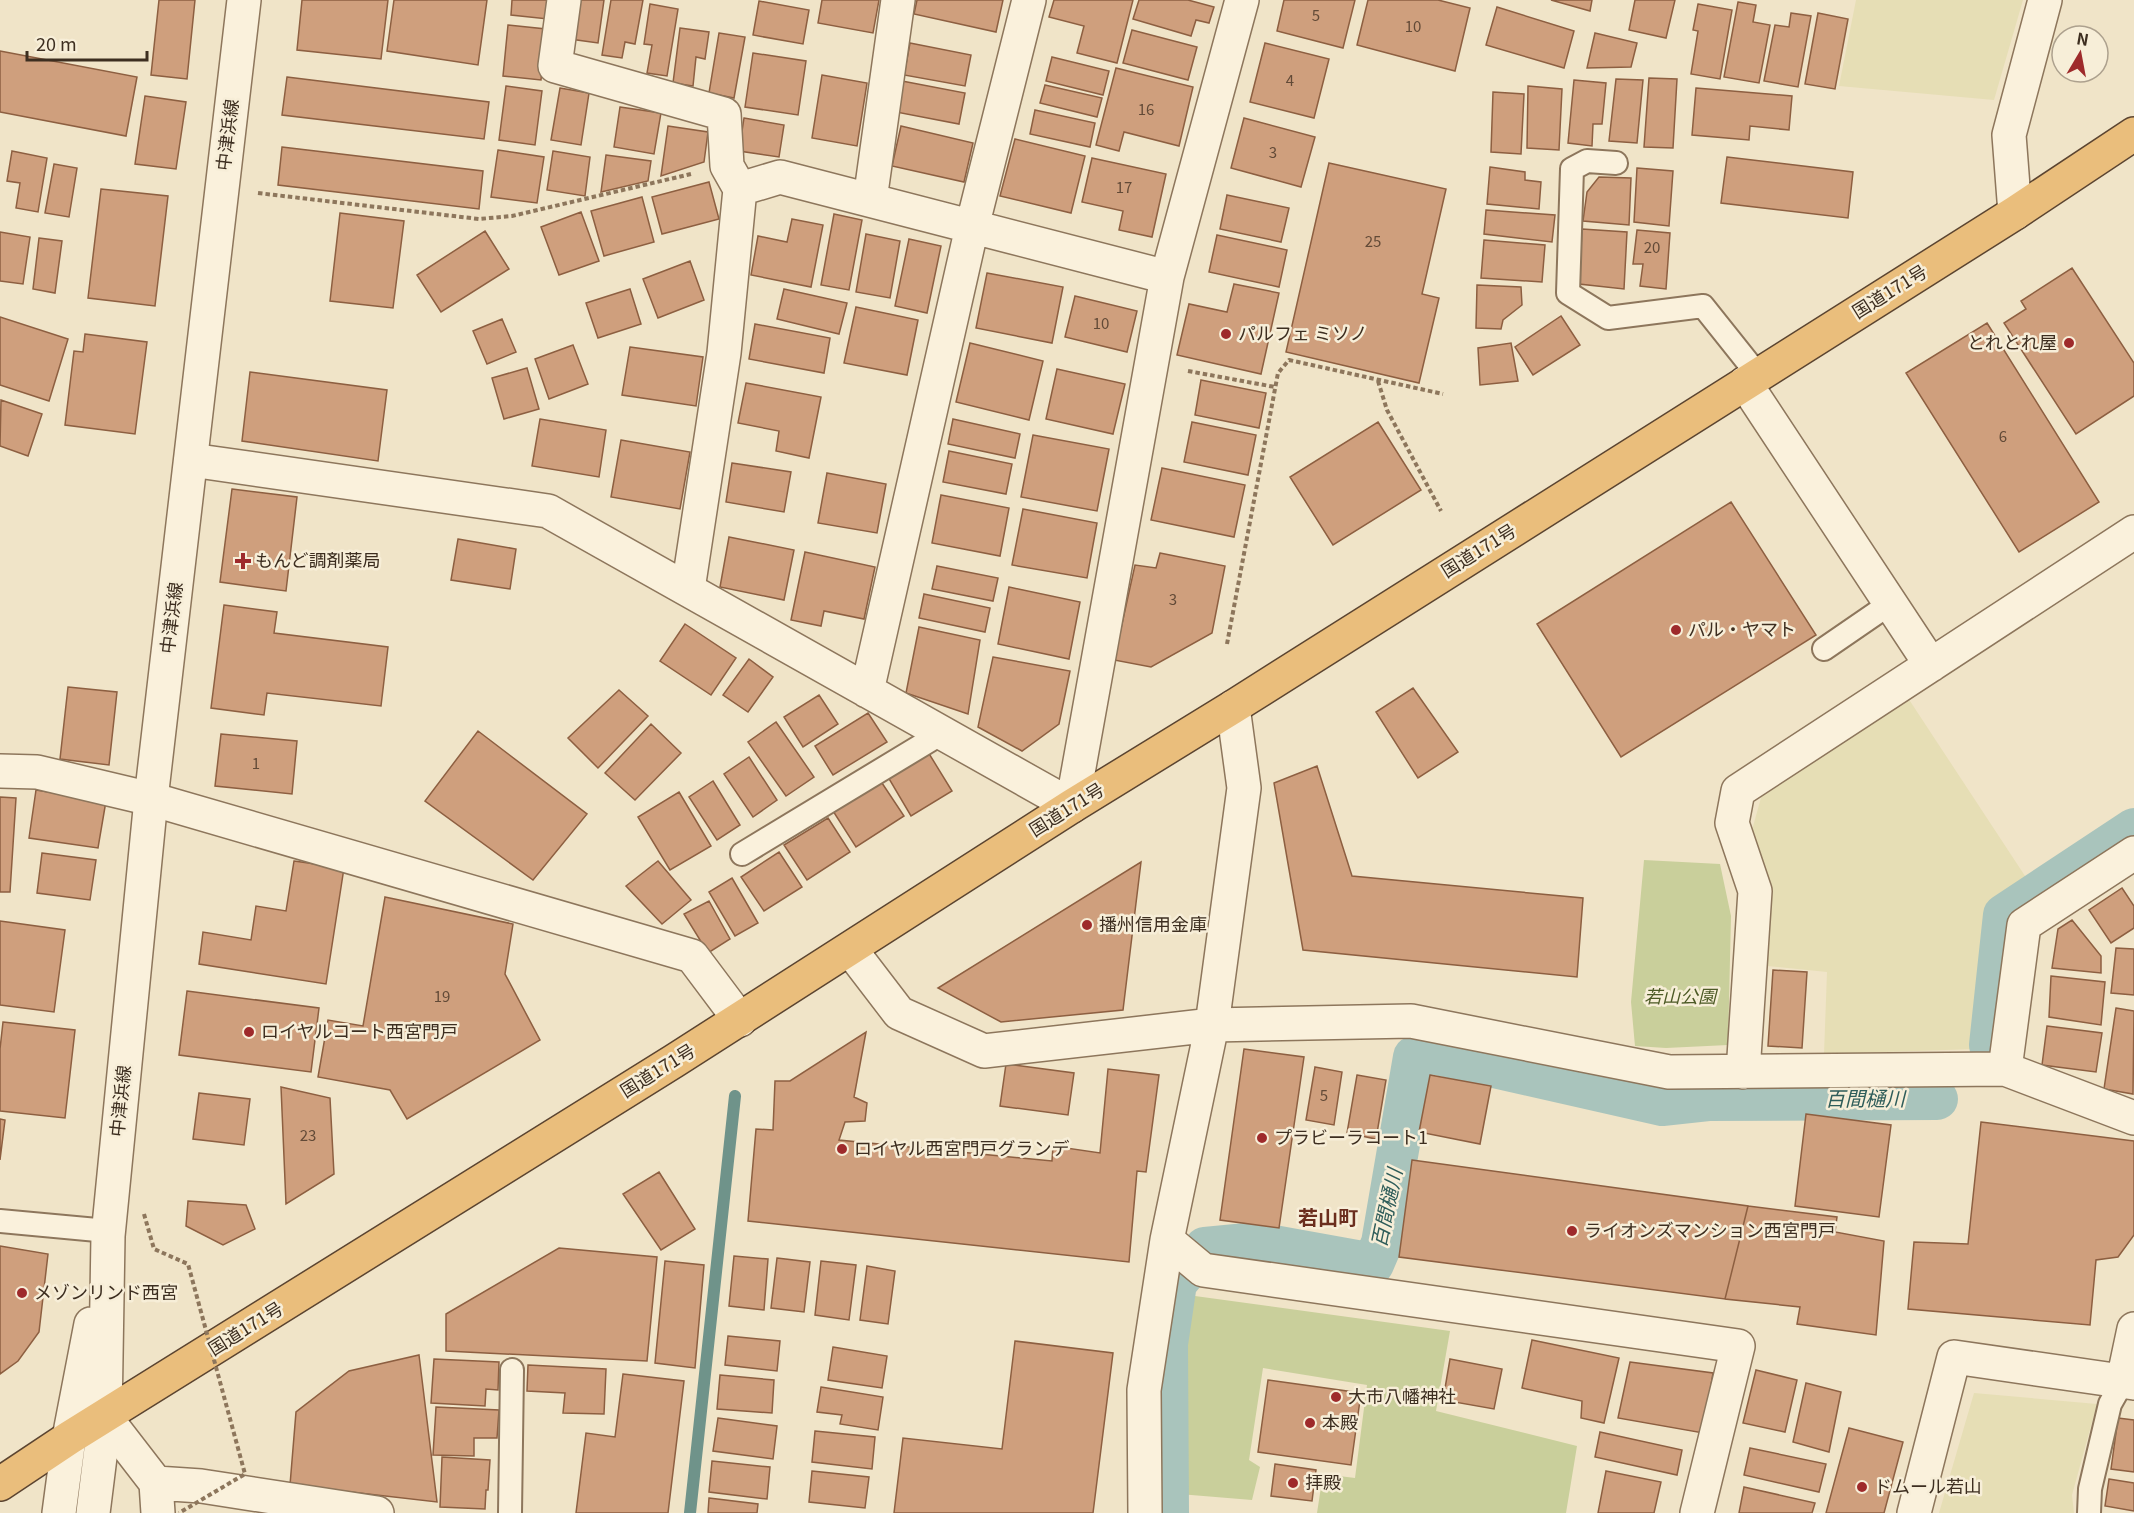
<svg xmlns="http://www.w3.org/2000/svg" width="2134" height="1513" font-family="Georgia,'Noto Sans JP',serif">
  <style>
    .farmland { fill: #e6deb5 }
    .green { fill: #c9cf9b }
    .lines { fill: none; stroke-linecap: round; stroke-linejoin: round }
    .stream { stroke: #6f938a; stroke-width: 12 }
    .canal { stroke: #a9c4bc; stroke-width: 42 }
    .building { fill: #cf9f7d; stroke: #8d5f41; stroke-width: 1.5 }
    .service-casing { stroke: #8d765c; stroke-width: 26 }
    .minor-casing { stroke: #8d765c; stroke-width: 36 }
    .tertiary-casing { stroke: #8d765c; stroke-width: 36 }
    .trunk-casing { stroke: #5b4430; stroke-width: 36 }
    .path { stroke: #8d765c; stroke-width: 4; stroke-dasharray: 4.5 3; stroke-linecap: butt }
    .service { stroke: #faf1dc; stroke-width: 22 }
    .minor { stroke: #faf1dc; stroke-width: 33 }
    .tertiary { stroke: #faf1dc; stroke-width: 33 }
    .trunk { stroke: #eabe7c; stroke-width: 33 }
    .path-bridge { stroke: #8d765c; stroke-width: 4; stroke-dasharray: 4.5 3; stroke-linecap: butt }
    .poi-dot { fill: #9e2a2b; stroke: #f7eed8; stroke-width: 2 }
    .labels { text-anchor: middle; stroke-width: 5; stroke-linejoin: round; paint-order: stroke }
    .number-label { font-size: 15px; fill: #624a37 }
    .street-label { font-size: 18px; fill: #3d2e20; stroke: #f7eed8 }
    .poi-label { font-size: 18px; fill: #3d2e20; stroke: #f7eed8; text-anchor: start }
    .park-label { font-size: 18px; font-style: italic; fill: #4d5a26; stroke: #f7eed8 }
    .water-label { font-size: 20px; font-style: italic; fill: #2f5d5a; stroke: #f7eed8 }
    .neighbourhood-label { font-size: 20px; font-weight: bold; fill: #6b2e1e; stroke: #f7eed8 }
  </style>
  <rect width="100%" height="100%" fill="#f0e4c8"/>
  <!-- farmland -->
  <path class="farmland" d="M1856 0H2023L1994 100 1839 86Z
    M1906 695 2029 882 1991 907 1976 1049 1824 1054 1827 972 1767 966 1772 896 1752 830 1764 787Z
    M1974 1393 2097 1404 2072 1495 2074 1513H1939Z"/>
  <!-- green -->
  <path class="green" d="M1644 860 1720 864 1731 916 1728 1045 1666 1048 1635 1046 1631 1002Z
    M1195 1296 1450 1331 1436 1411 1577 1446 1566 1513H1317L1323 1474 1355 1478 1367 1385 1263 1368 1249 1460 1260 1467 1252 1500 1179 1494 1178 1376Z"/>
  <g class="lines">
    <!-- stream -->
    <path class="stream" d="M690 1513 735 1096"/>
    <!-- canal -->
    <path class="canal" d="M1990 1045 2004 915 2134 829
      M1168 1513 1167 1344 1176 1283 1205 1248 1257 1243 1373 1264 1382 1243 1414 1057 1428 1052 1662 1105 1708 1100 1937 1099"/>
  </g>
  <!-- building -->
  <path class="building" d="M159 0H195L187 79 151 75Z
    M302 0H388L381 59 297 50Z
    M394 0H487L478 65 387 51Z
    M512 0H550L548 19 511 15Z
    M576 0H604L598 43 570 39Z
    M611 0H643L635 44 625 42 622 58 602 55Z
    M822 0H879L873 33 818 23Z
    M917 0H1003L996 32 914 14Z
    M1054 0H1133L1117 63 1077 53 1084 26 1049 17Z
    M1139 0H1188L1214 7 1209 23 1196 20 1191 36 1133 19Z
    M1284 0H1355L1343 48 1277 31Z
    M1368 0H1438L1470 8 1455 71 1357 45Z
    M1551 0H1592L1590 11Z
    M1635 0H1675L1666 38 1629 30Z
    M759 1 809 10 803 44 753 35Z
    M1738 2 1756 5 1753 22 1770 25 1759 83 1724 77Z
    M650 4 678 9 667 76 647 73 652 45 644 44Z
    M1698 4 1732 10 1720 79 1691 74 1698 31 1693 30Z
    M1497 7 1574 31 1564 68 1486 45Z
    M1791 13 1811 16 1798 87 1764 81 1775 25 1789 27Z
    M1818 13 1848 19 1835 89 1805 84Z
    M508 25 546 29 541 80 503 76Z
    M680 28 709 32 705 59 696 57 693 86 673 83Z
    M1132 30 1197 47 1188 80 1123 63Z
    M719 33 745 37 734 98 709 93Z
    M1595 33 1637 43 1631 67 1587 68Z
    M910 43 971 55 965 86 904 75Z
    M1265 43 1329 59 1314 118 1250 102Z
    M0 51 137 77 126 136 0 112Z
    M753 53 806 61 798 115 745 107Z
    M1052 57 1109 71 1103 95 1046 81Z
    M1116 68 1193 87 1179 146 1124 132 1119 151 1096 145Z
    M822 75 867 83 857 146 812 138Z
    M287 77 489 102 484 139 282 115Z
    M1649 78 1677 79 1673 148 1644 147Z
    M1616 79 1643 80 1637 143 1609 141Z
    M1574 80 1606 83 1602 124H1593L1592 146 1568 143Z
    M902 81 965 93 959 124 896 112Z
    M1045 85 1102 98 1097 117 1040 103Z
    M506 86 542 91 535 145 499 140Z
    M1528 86 1562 89 1559 150 1527 148Z
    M560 88 589 93 581 145 551 140Z
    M1696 88 1792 96 1789 130 1750 126 1749 140 1692 135Z
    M1493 92 1524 94 1521 154 1491 152Z
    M145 96 186 102 176 169 135 164Z
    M620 107 661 113 654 154 614 147Z
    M1035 110 1095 123 1090 147 1030 134Z
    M744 118 784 125 779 157 739 151Z
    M1244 118 1315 137 1301 187 1231 168Z
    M668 126 708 132 704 162 661 176Z
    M901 126 973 143 964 182 892 166Z
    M1015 139 1085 156 1071 213 1000 196Z
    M282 147 483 171 479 209 278 185Z
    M498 150 544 157 537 203 491 197Z
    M12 151 47 158 38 212 16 208 20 183 7 181Z
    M553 151 590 157 585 196 547 190Z
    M606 155 651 161 648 181 601 192Z
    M1727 157 1853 172 1848 218 1721 203Z
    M1092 158 1166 174 1152 237 1119 230 1123 211 1082 202Z
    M1329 163 1446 189 1422 294 1439 298 1419 383 1286 352Z
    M54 164 77 168 69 217 45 213Z
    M1490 167 1525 172V180L1541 182 1539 209 1487 204Z
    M1637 168 1673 171 1669 226 1634 222Z
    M1599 177 1631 178 1629 225 1583 221 1587 192Z
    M709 182 719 219 662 234 652 197Z
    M101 189 168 196 155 306 88 298Z
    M1227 195 1289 208 1281 242 1220 229Z
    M642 197 654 242 604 256 591 211Z
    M1486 210 1555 215 1552 242 1484 234Z
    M581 212 599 261 559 275 541 227Z
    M340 213 404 221 393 308 330 301Z
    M834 214 862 220 849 290 821 285Z
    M792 219 823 225 811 287 751 275 758 236 787 242Z
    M1582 229 1627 232 1624 289 1579 284Z
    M1637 230 1670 233 1666 289 1640 286 1643 264H1633Z
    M485 231 509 269 441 312 417 275Z
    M0 232 30 237 23 284 0 281Z
    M866 234 900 241 890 298 856 292Z
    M1217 235 1287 250 1279 287 1209 272Z
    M39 238 62 241 55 293 33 289Z
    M909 239 941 246 927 313 895 306Z
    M1484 240 1545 245 1542 282 1481 278Z
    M690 261 704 300 658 318 643 279Z
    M2072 268 2134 363V396L2076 434 2004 323 2026 309 2021 301Z
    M987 273 1063 287 1052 343 976 328Z
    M1234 284 1279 293 1261 374 1177 355 1189 304 1227 312Z
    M1477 285 1521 287 1522 305 1503 320 1501 329 1476 328Z
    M630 289 641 324 598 338 586 303Z
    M784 289 847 303 839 334 777 319Z
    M1075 296 1137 311 1127 352 1065 337Z
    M856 307 918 320 907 375 844 363Z
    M1561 316 1580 345 1533 375 1515 347Z
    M0 317 68 339 49 401 0 385Z
    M502 319 516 352 487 364 473 331Z
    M1987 323 2099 502 2019 552 1906 373Z
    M755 324 830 338 824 373 749 359Z
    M85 334 147 342 135 434 65 425 74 351 83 352Z
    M970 343 1043 361 1029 420 956 402Z
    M1511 343 1518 381 1480 385 1478 348Z
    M573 345 588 384 549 399 535 359Z
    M630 347 703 357 696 406 622 395Z
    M527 368 539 409 504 419 492 378Z
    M1057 369 1125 384 1113 434 1046 419Z
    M250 372 387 390 378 461 242 441Z
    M1201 380 1266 393 1259 428 1195 415Z
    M746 383 821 397 809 458 776 451 779 431 738 423Z
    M1 400 42 414 28 456 0 446Z
    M540 419 606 430 599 477 532 466Z
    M953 419 1020 434 1015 458 948 444Z
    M1192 422 1256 435 1248 475 1184 462Z
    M1378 422 1421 490 1333 545 1290 477Z
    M1033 435 1109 449 1097 511 1021 497Z
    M621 440 690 452 680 509 611 497Z
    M949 451 1012 464 1006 494 943 482Z
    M732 463 791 472 784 512 726 502Z
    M1162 468 1245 485 1234 537 1151 520Z
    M827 473 886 484 877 533 818 523Z
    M232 489 297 497 286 591 220 582Z
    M941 495 1009 508 1000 556 932 543Z
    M1731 502 1816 635 1621 757 1537 624Z
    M1023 509 1097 523 1087 578 1012 565Z
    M729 537 794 550 784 600 720 587Z
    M458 539 516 549 510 589 451 580Z
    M805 552 875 567 864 619 824 611 821 626 791 620Z
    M1160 553 1225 566 1212 633 1151 667 1114 660 1135 565 1156 568Z
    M937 566 998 578 993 601 932 589Z
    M1009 587 1080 602 1069 659 998 644Z
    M924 594 990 608 985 632 919 618Z
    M224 605 277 612 274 633 388 647 381 706 267 693 264 715 211 708Z
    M685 624 736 658 711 695 660 661Z
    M919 627 980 640 968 714 906 693Z
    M993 657 1070 671 1059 724 1022 751 978 727Z
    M749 659 773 677 748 712 723 695Z
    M68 687 117 692 109 765 60 759Z
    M1413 688 1458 752 1418 778 1376 712Z
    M619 690 648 716 598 768 568 738Z
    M819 695 838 724 803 747 784 717Z
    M868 713 887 742 833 775 815 746Z
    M776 722 814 777 786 796 748 742Z
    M651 724 681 753 635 800 605 773Z
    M478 731 587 814 533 880 425 801Z
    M221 734 297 741 292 794 215 786Z
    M928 752 952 791 911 816 888 777Z
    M749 757 777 800 753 817 724 774Z
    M1317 766 1352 876 1583 898 1577 977 1303 950 1274 783Z
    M880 780 904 816 856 847 833 811Z
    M713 781 740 825 717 840 689 797Z
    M36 790 106 801 98 848 29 838Z
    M679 792 711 846 670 870 638 817Z
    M0 797 16 798 10 892H0Z
    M828 818 850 852 807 880 784 845Z
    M779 852 802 887 764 911 741 877Z
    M42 853 96 860 90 900 37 893Z
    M294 861 344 868 326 984 199 964 203 932 251 940 256 906 286 911Z
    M658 861 691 900 662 924 626 886Z
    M1141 862 1123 1010 1001 1022 938 988Z
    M732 878 758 923 735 936 709 892Z
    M2122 888 2134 906V928L2111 943 2089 910Z
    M385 897 513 924 505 974 540 1040 407 1119 390 1090 318 1077 328 1020 363 1026Z
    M709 901 730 939 708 953 684 914Z
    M2072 920 2101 956V973L2052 968 2058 929Z
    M0 921 65 930 54 1012 0 1005Z
    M2116 948 2134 949V995L2111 993Z
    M1773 970 1807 972 1802 1048 1768 1046Z
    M2051 976 2105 982 2101 1025 2049 1017Z
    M187 991 319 1008 311 1072 179 1055Z
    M2116 1008 2134 1011 2133 1094 2104 1089Z
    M3 1022 75 1030 65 1118 0 1111V1049Z
    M2047 1026 2102 1033 2096 1072 2042 1065Z
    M866 1032 854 1097 867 1103 865 1121 845 1122 839 1140 1052 1161 1053 1146 1100 1153 1108 1069 1159 1075 1146 1172 1137 1171 1129 1262 748 1221 756 1129 773 1130 775 1081H790Z
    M1244 1049 1304 1057 1279 1228 1220 1220Z
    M1006 1064 1074 1073 1068 1115 1000 1106Z
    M1315 1067 1342 1072 1334 1125 1306 1120Z
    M1357 1075 1386 1080 1376 1139 1347 1133Z
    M1430 1075 1491 1086 1480 1144 1419 1132Z
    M281 1087 330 1098 334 1174 286 1204Z
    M199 1093 250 1099 244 1145 193 1139Z
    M1806 1114 1891 1125 1879 1217 1795 1206Z
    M0 1119 5 1120 0 1160Z
    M1981 1122 2134 1141V1235L2118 1257 2096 1260 2090 1325 1908 1309 1914 1242 1968 1244Z
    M1412 1160 1748 1206 1725 1299 1399 1257Z
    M659 1172 695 1229 661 1250 623 1194Z
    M188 1201 246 1205 255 1229 223 1245 186 1226Z
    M1748 1206 1837 1217 1835 1232 1884 1241 1876 1335 1797 1324 1800 1307 1725 1299Z
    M0 1246 48 1254 39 1332 18 1361 0 1374Z
    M559 1248 657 1257 647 1361 446 1351V1314Z
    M734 1256 768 1259 764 1310 729 1306Z
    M777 1258 810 1262 804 1312 771 1308Z
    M665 1261 704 1265 695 1368 655 1363Z
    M821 1261 856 1265 849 1320 815 1315Z
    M867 1266 895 1271 888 1324 860 1320Z
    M728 1336 780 1341 777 1371 725 1365Z
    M1532 1340 1619 1358 1604 1423 1581 1418 1582 1401 1522 1388Z
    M1015 1341 1113 1353 1093 1513H894L903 1438 1002 1449Z
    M833 1347 887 1356 882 1388 828 1380Z
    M419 1355 437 1502 290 1485 296 1412 349 1371Z
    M434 1359 499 1362 498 1390 486 1389 485 1406 431 1403Z
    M1450 1359 1502 1369 1494 1409 1443 1400Z
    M1630 1362 1713 1373 1703 1433 1618 1418Z
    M528 1365 606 1369 604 1414 563 1413 565 1393 527 1391Z
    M1756 1370 1797 1380 1785 1432 1743 1423Z
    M623 1374 684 1381 668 1513H576L586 1433 615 1437Z
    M720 1375 774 1380 772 1413 717 1409Z
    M1268 1380 1361 1393 1351 1465 1258 1452Z
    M1806 1383 1841 1392 1829 1452 1793 1442Z
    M821 1387 883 1397 878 1430 840 1424 842 1415 817 1412Z
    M436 1407 499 1410 497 1438H474V1456L433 1455Z
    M718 1418 777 1426 773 1459 713 1451Z
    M2118 1418 2134 1420V1472L2111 1469Z
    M1849 1428 1903 1442 1884 1513H1826Z
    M815 1431 875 1437 872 1469 812 1462Z
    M1600 1432 1682 1450 1677 1475 1595 1457Z
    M1750 1448 1826 1464 1819 1492 1744 1475Z
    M442 1457 490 1460 488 1490H486L485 1509 440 1507Z
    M712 1461 770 1467 767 1499 709 1492Z
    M1275 1464 1316 1470 1312 1501 1271 1496Z
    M812 1471 869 1477 865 1508 809 1502Z
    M1606 1471 1661 1482 1654 1513H1598Z
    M2109 1479 2134 1483V1511L2105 1506Z
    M1744 1487 1815 1503 1812 1513H1739Z
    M709 1498 758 1504 757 1513H708Z"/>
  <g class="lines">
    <!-- service casing -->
    <g class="service-casing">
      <path id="service" d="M1616 163 1587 161 1572 169 1568 293 1608 318 1703 306 1758 375
        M1824 649 1891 603
        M742 854 942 733
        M0 1221 108 1231
        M510 1513 512 1370
        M2089 1513 2090 1489 2110 1404 2123 1381"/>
    </g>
    <!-- minor casing -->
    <g class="minor-casing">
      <path id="minor" d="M564 0 555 66 724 114 727 166 740 189
        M870 200 898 0
        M2015 213 2009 135 2045 0
        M1745 383 1931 665
        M191 460 548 511 1072 806 1167 277 1242 0
        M688 589 724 353 740 189 780 177 1167 277
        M867 691 972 227 1029 0
        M0 771 37 772 151 799 692 956 740 1020
        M850 949 899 1013 984 1051 1212 1025 1411 1021 1669 1072 2005 1069 2134 1118
        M2005 1069 2024 925 2134 853
        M1743 1072 1755 891 1732 823 1738 791 2134 532
        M1167 1240 1203 1270 1738 1346 1697 1513
        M2123 1381 2134 1329
        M105 1417 156 1483 158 1513
        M156 1483 201 1486 377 1513
        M1145 1513 1144 1390 1167 1240 1212 1025 1244 788 1233 707
        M1914 1513 1954 1357 2134 1383"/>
    </g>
    <!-- tertiary casing -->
    <g class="tertiary-casing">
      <path id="tertiary" d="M59 1513 69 1438 91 1324
        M93 1513 105 1417 108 1236 151 799 244 0"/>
    </g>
    <!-- trunk casing -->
    <g class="trunk-casing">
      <path id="trunk" d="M0 1484 69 1438 674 1061 1072 806 1233 707 2015 213 2134 134"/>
    </g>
    <!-- path -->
    <path class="path" d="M258 193 479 219 512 216 691 174
      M1188 371 1275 387
      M1378 381 1387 410 1441 511
      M1227 644 1278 373 1289 360 1443 394"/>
    <!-- service -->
    <use href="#service" class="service"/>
    <!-- minor -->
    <use href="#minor" class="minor"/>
    <!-- tertiary -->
    <use href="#tertiary" class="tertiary"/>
    <!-- trunk -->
    <use href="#trunk" class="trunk"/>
    <!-- path-bridge -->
    <path class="path-bridge" d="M144 1214 154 1249 188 1264 245 1474 179 1513"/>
  </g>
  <!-- markers -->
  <g class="poi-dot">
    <circle cx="1226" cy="334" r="6"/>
    <circle cx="2069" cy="343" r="6"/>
    <path d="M240 552h6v6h6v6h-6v6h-6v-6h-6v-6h6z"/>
    <circle cx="1676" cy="630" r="6"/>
    <circle cx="1087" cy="925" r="6"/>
    <circle cx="249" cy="1032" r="6"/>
    <circle cx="1262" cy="1138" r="6"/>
    <circle cx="842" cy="1149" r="6"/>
    <circle cx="1572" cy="1231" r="6"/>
    <circle cx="22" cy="1293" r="6"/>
    <circle cx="1336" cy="1397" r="6"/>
    <circle cx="1310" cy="1423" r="6"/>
    <circle cx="1293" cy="1483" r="6"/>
    <circle cx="1862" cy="1487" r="6"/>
  </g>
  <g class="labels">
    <!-- number labels -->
    <g class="number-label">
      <text x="1316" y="21">5</text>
      <text x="1413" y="32">10</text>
      <text x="1290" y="86">4</text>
      <text x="1146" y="115">16</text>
      <text x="1273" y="158">3</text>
      <text x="1124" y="193">17</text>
      <text x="1373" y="247">25</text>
      <text x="1652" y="253">20</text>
      <text x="1101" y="329">10</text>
      <text x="2003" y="442">6</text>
      <text x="1173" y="605">3</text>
      <text x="256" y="769">1</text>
      <text x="442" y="1002">19</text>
      <text x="1324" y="1101">5</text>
      <text x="308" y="1141">23</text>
    </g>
    <!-- street labels -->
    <g class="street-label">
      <text transform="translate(228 135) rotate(-83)" y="6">中津浜線</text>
      <text transform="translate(1890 292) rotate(-32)" y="6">国道171号</text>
      <text transform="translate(1479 551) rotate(-32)" y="6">国道171号</text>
      <text transform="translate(172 618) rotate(-83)" y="6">中津浜線</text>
      <text transform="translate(1067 810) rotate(-32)" y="6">国道171号</text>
      <text transform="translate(658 1071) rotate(-32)" y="6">国道171号</text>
      <text transform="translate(121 1101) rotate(-84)" y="6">中津浜線</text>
      <text transform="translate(246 1329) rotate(-32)" y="6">国道171号</text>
    </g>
    <!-- poi labels -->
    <g class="poi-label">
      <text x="1238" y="340">パルフェ ミソノ</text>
      <text x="2057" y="349" text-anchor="end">とれとれ屋</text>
      <text x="255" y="567">もんど調剤薬局</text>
      <text x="1688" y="636">パル・ヤマト</text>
      <text x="1099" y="931">播州信用金庫</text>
      <text x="261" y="1038">ロイヤルコート西宮門戸</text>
      <text x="1274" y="1144">プラビーラコート1</text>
      <text x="854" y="1155">ロイヤル西宮門戸グランデ</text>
      <text x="1584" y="1237">ライオンズマンション西宮門戸</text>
      <text x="34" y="1299">メゾンリンド西宮</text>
      <text x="1348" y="1403">大市八幡神社</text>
      <text x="1322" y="1429">本殿</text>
      <text x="1305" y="1489">拝殿</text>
      <text x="1874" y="1493">ドムール若山</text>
    </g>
    <!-- park labels -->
    <g class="park-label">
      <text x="1680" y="1003">若山公園</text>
    </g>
    <!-- water labels -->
    <g class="water-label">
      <text x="1865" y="1106">百間樋川</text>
      <text transform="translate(1387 1208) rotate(-78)" y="7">百間樋川</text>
    </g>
    <!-- neighbourhood labels -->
    <g class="neighbourhood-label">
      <text x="1328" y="1225">若山町</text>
    </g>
  </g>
  <!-- north arrow -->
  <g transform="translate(2080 54) rotate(10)"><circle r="28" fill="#f7eed8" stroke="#ada18e" stroke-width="1.5"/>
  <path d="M0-4.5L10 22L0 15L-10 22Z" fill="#9e2a2b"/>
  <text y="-9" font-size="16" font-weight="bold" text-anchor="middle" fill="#3d2e20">N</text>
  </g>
  <!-- scale -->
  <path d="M27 51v9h120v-9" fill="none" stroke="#3d2e20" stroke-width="3"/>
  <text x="36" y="51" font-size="18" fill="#3d2e20" stroke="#f7eed8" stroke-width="4.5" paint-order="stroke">20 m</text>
</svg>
